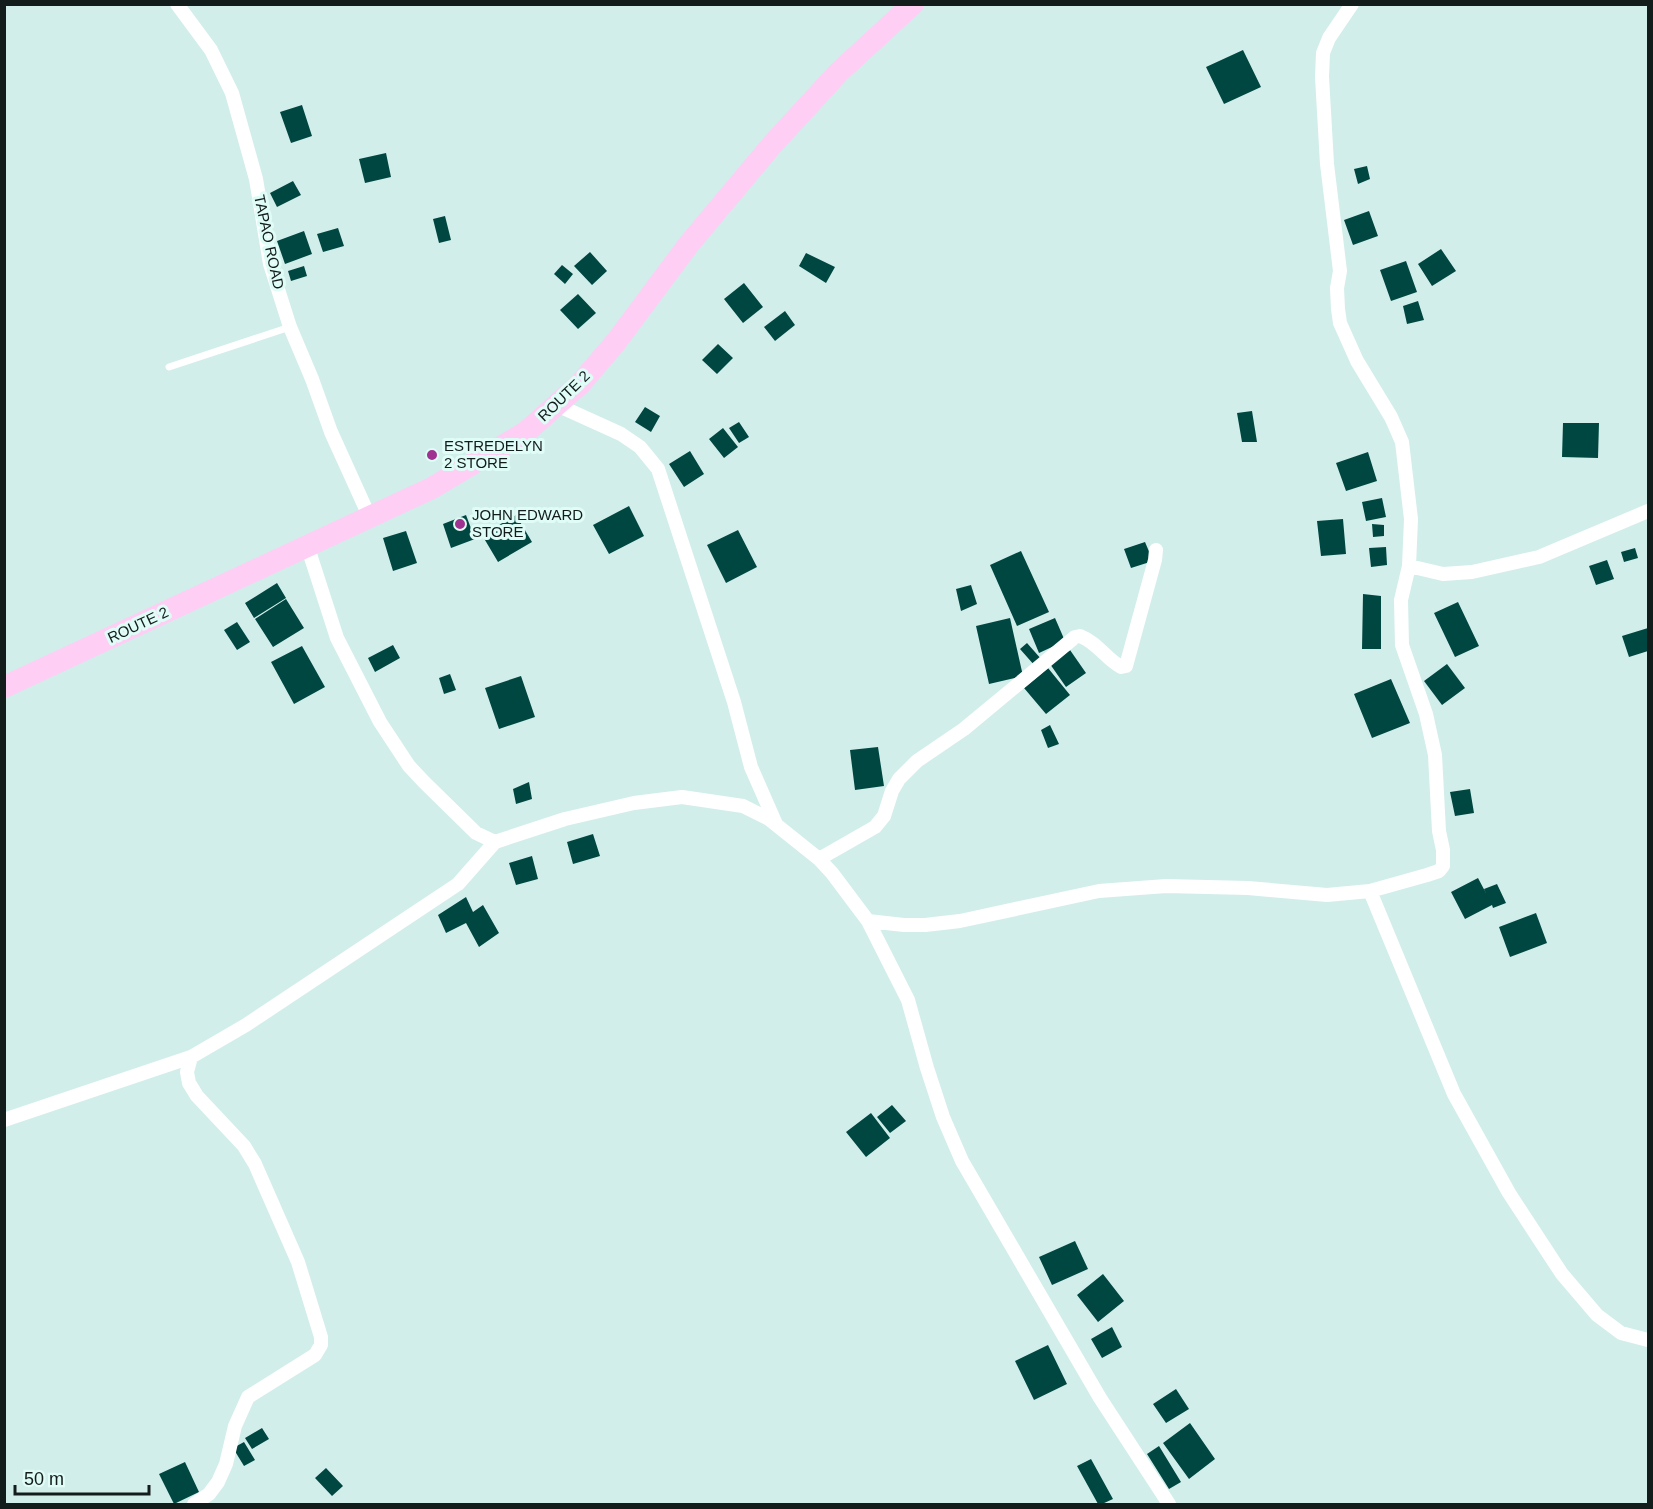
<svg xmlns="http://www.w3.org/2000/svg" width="1653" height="1509" font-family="Helvetica,sans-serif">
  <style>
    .building { fill: #004742 }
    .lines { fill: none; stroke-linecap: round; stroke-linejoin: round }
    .service { stroke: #fff; stroke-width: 7 }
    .minor { stroke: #fff; stroke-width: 14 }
    .trunk { stroke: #fecef4; stroke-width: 22 }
    .poi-dot { fill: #9f3190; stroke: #dffcf7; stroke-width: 2 }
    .labels { text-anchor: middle; stroke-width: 6; stroke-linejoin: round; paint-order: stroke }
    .street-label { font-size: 15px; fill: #121c1b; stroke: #dffcf7 }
    .poi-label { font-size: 15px; fill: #121c1b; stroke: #dffcf7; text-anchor: start }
  </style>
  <rect width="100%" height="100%" fill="#d2eeea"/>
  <!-- building -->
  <path class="building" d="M1243 50 1261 87 1224 104 1206 67Z
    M302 105 312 136 291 143 280 112Z
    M386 153 391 177 365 183 359 159Z
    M1367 166 1370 179 1358 184 1354 169Z
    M293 181 301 195 277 207 270 193Z
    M1369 211 1378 236 1353 245 1344 220Z
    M445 216 451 240 439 243 433 219Z
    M338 228 344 246 323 252 317 234Z
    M304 231 312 254 285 264 277 241Z
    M1441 249 1456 271 1432 286 1418 264Z
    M590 252 607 271 592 285 574 266Z
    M806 253 835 267 826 283 799 266Z
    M1406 261 1417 292 1391 301 1380 270Z
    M562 265 573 274 565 284 554 274Z
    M304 266 307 276 291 281 288 271Z
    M744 283 763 307 743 323 724 299Z
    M578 294 596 313 578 329 560 310Z
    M1418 301 1424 320 1407 324 1403 306Z
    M785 311 795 325 775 341 764 327Z
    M718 344 733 358 717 374 702 360Z
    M645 407 660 416 651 432 635 422Z
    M1252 411 1257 442H1242L1237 413Z
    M739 422 749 437 739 443 729 428Z
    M1563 423H1599L1598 458 1562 457Z
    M723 428 738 447 724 458 709 439Z
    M690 451 704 474 684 487 669 464Z
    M1368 452 1377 481 1346 491 1336 463Z
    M1382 498 1386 517 1366 521 1362 502Z
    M629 506 644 536 609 554 593 525Z
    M466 515 475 539 451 548 443 524Z
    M516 515 532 542 498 562 482 535Z
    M1343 519 1346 554 1321 556 1317 521Z
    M1372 524 1384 525V536L1373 537Z
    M738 530 757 567 726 583 707 545Z
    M406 531 417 563 393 571 383 538Z
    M1145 542 1153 561 1131 568 1124 549Z
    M1386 547 1387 565 1371 567 1369 548Z
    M1635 548 1638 558 1624 562 1621 552Z
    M1021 551 1049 612 1017 626 990 565Z
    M1607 560 1614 579 1596 585 1589 566Z
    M277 583 286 598 254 618 245 603Z
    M971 585 977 604 961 611 956 589Z
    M1363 594 1381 596V649H1362Z
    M286 599 304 628 273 647 255 619Z
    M1458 602 1479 646 1455 657 1434 613Z
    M1010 618 1023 676 989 684 976 626Z
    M1055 618 1065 641 1039 653 1029 629Z
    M237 622 250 642 237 650 224 630Z
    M1648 628V651L1629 657 1622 636Z
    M1027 643 1042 660 1035 666 1020 649Z
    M393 645 400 658 375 672 368 658Z
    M302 646 325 687 294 704 271 662Z
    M1070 650 1086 673 1066 687 1050 664Z
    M1447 664 1465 688 1442 705 1424 681Z
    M1048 668 1070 695 1046 714 1024 688Z
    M450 674 456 690 444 694 439 678Z
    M521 676 535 717 499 729 485 688Z
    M1391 679 1410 723 1372 738 1354 694Z
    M1050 725 1059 744 1048 748 1041 730Z
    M878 747 884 786 855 790 850 750Z
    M529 782 532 799 516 804 513 789Z
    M1470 789 1474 813 1455 816 1450 792Z
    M593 834 600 856 573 864 567 842Z
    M532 856 538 879 516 885 509 863Z
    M1478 878 1487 895 1484 889 1497 884 1506 903 1493 908 1492 905 1465 919 1451 892Z
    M466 897 473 912 483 905 499 933 479 947 466 923 446 933 438 915Z
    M1536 913 1547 943 1510 957 1499 927Z
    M892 1105 906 1121 890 1133 877 1117Z
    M871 1113 890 1138 866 1157 846 1132Z
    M1075 1241 1088 1269 1052 1285 1039 1257Z
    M1103 1274 1124 1301 1098 1322 1077 1295Z
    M1112 1327 1122 1347 1102 1358 1091 1339Z
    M1048 1345 1067 1384 1034 1400 1015 1361Z
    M1176 1389 1189 1409 1166 1423 1153 1404Z
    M1190 1423 1215 1459 1189 1479 1163 1443Z
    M262 1428 269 1439 252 1449 245 1438Z
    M244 1442 255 1460 244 1466 233 1448Z
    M1159 1446 1181 1482 1169 1489 1147 1454Z
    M1091 1459 1113 1499 1102 1504H1098L1077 1466Z
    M185 1462 199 1492 174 1504 159 1474Z
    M326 1468 343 1486 332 1496 315 1478Z"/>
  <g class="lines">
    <!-- service -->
    <path class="service" d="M169 367 290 327"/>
    <!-- minor -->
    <path class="minor" d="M177 4 211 50 232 93 256 179 270 264 290 327 312 379 331 432 370 518
      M557 405 621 434 640 447 658 469 734 702 751 767 776 824
      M307 545 337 638 380 722 409 766 424 782 476 833 495 842 565 819 634 803 682 797 743 806 769 819 819 859 832 873 868 921 908 1000 927 1068 943 1117 962 1161 1100 1398 1169 1504
      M1409 566 1443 574 1472 572 1539 557 1648 511
      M819 859 875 827 884 816 892 791 899 779 917 761 964 729 1075 637 1080 636C1098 643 1105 658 1121 667L1126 666 1155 560 1156 550
      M1370 891 1454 1094 1509 1193 1562 1274 1597 1315 1621 1333 1648 1340
      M868 921 904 925H925L960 921 1099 891 1166 886 1248 888 1327 895 1370 891 1427 875 1439 871 1443 866V850L1439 831 1435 755 1426 714 1402 645 1401 600 1409 566 1411 519 1402 442 1391 417 1357 361 1340 323 1338 309 1337 288 1340 271 1327 164 1322 77 1323 53 1329 38 1352 4
      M191 1057 187 1072 189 1083 197 1096 244 1146 255 1164 298 1262 321 1337V1345L315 1355 248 1397 235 1426 226 1464 218 1482 209 1494 194 1504
      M4 1120 191 1057 246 1025 458 884 495 842"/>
    <!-- trunk -->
    <path class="trunk" d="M4 687 432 488 526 432 580 384 616 342 689 244 771 146 838 73 913 4"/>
  </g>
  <!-- markers -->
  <g class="poi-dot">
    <circle cx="432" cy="455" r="6"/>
    <circle cx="460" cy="524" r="6"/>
  </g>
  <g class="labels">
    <!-- street labels -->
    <g class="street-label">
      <text transform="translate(269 242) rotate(78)" y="5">TAPAO ROAD</text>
      <text transform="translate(564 396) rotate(-44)" y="5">ROUTE 2</text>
      <text transform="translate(138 625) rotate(-25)" y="5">ROUTE 2</text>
    </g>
    <!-- poi labels -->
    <g class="poi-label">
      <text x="444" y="451">ESTREDELYN<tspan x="444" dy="17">2 STORE</tspan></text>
      <text x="472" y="520">JOHN EDWARD<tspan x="472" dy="17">STORE</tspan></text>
    </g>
  </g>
  <!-- border -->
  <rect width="1653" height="1509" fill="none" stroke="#121c1b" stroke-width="12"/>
  <!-- scale -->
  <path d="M15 1485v9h134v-9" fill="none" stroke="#121c1b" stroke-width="3"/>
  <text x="24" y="1485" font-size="18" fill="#121c1b" stroke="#dffcf7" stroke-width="4.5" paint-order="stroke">50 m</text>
</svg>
